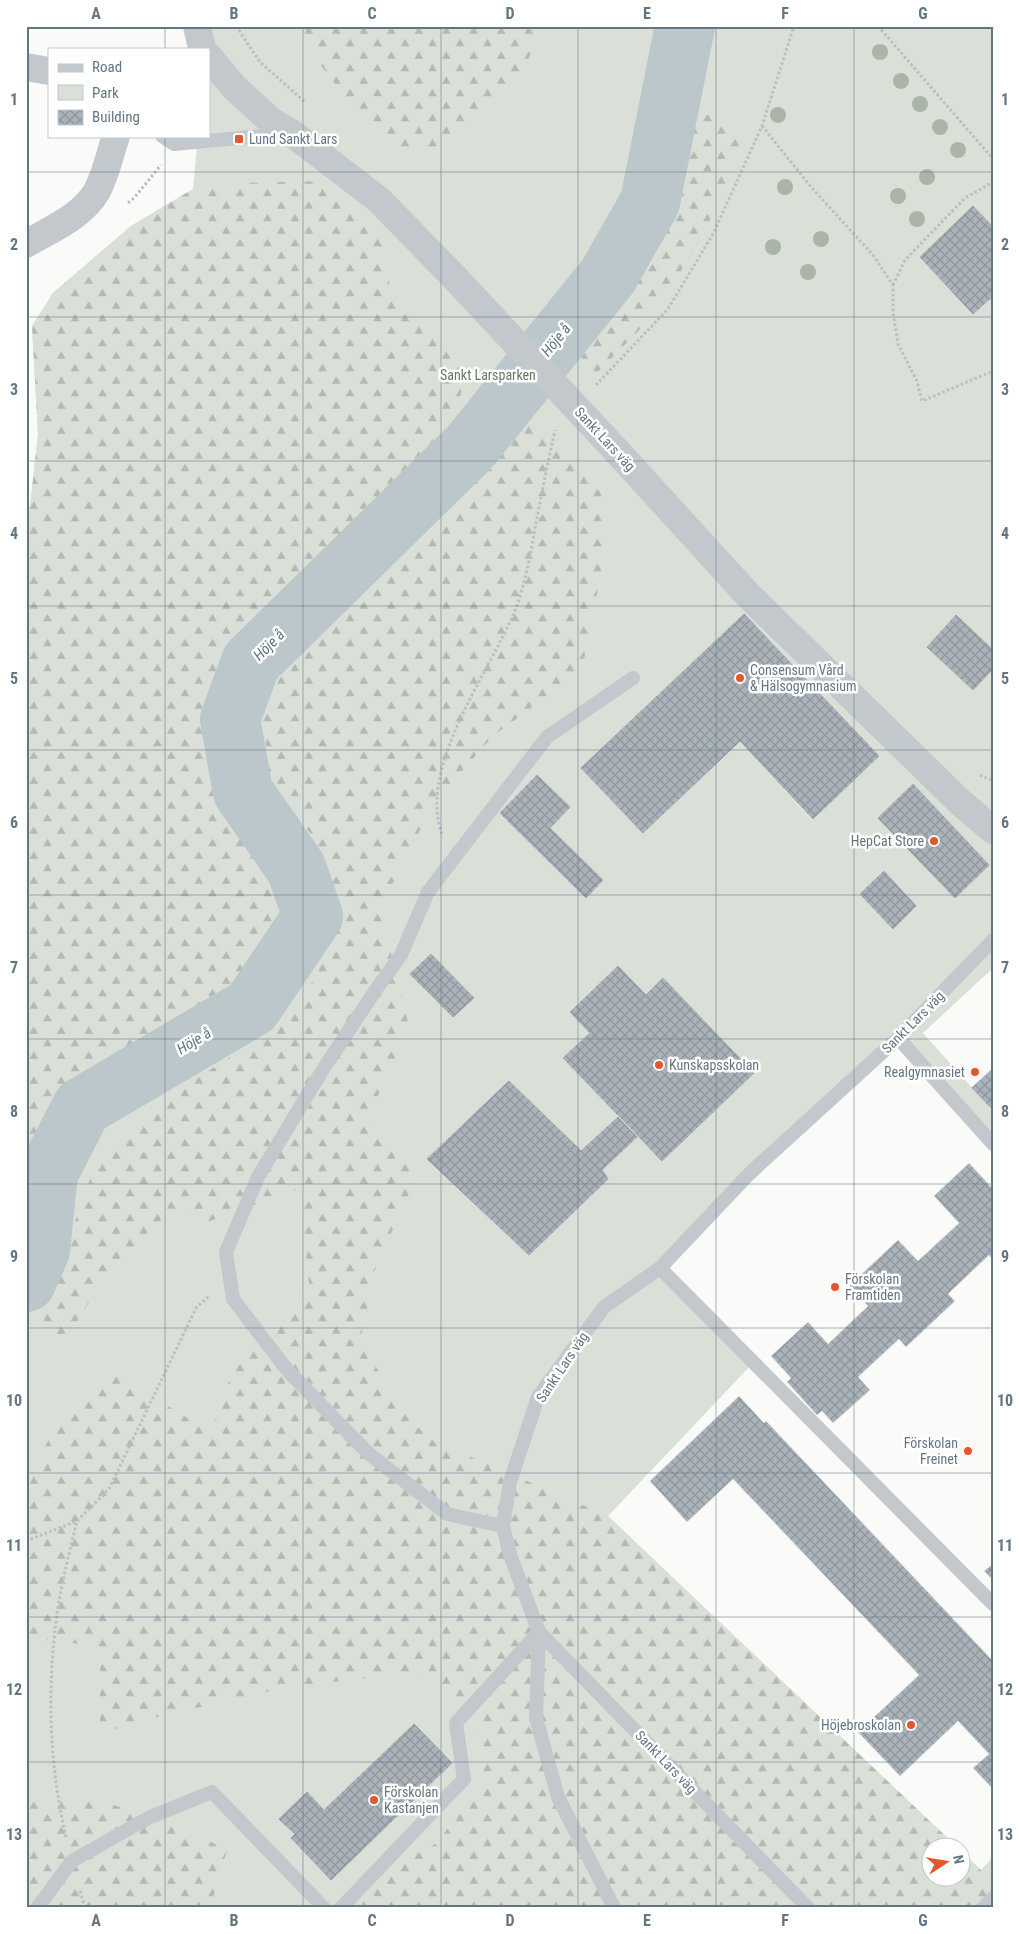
<svg xmlns="http://www.w3.org/2000/svg" width="1019" height="1934" font-family="'Roboto Condensed',sans-serif">
  <style>
    .green { fill: #dadfd7; fill-rule: evenodd }
    .forest { fill: url(#forest-firs) }
    .lines { fill: none; stroke-linecap: round; stroke-linejoin: round }
    .stream { stroke: #bbc7cb; stroke-width: 10 }
    .river { stroke: #bbc7cb; stroke-width: 60 }
    .building { fill: url(#building-cross-hatch); stroke: #dcdcda }
    .path { stroke: #bbbfc2; stroke-width: 3; stroke-dasharray: 2.5 2.5; stroke-linecap: butt }
    .service { stroke: #c3c8cc; stroke-width: 14 }
    .minor { stroke: #c3c8cc; stroke-width: 28 }
    .minor-bridge { stroke: #c3c8cc; stroke-width: 28 }
    .tree { fill: #aab4a7 }
    .grid { fill: none; stroke: #657683; stroke-width: 1; stroke-opacity: 0.55 }
    .poi-dot { fill: #e4572e; stroke: #fff; stroke-width: 2 }
    .labels { text-anchor: middle; stroke-width: 5; stroke-linejoin: round; paint-order: stroke }
    .poi-label { font-size: 14px; fill: #657683; stroke: #fff; text-anchor: start }
    .park-label { font-size: 14px; fill: #687a64; stroke: #fff }
    .street-label { font-size: 14px; fill: #657683; stroke: #fff }
    .water-label { font-size: 15px; font-style: italic; fill: #60757c; stroke: #fff }
    .neatline { fill: none; stroke: #657683; stroke-width: 2 }
    .grid-label { font-size: 16px; text-anchor: middle; font-weight: bold; fill: #657683 }
  </style>
  <defs>
    <pattern id="forest-firs" width="22" height="20" patternUnits="userSpaceOnUse" patternTransform="scale(1.25)"><rect width="22" height="20" fill="#dadfd7"/><path d="M5 1l3.5 6h-7zM16 11l3.5 6h-7z" fill="#b4b9b4"/></pattern>
    <pattern id="building-cross-hatch" width="8" height="8" patternUnits="userSpaceOnUse" patternTransform="scale(1.25)"><rect width="8" height="8" fill="#aab3b9"/><path d="M0 0l8 8M0 8l8-8" fill="none" stroke="#8e969c"/></pattern>
  </defs>
  <rect width="100%" height="100%" fill="#fafaf8"/>
  <!-- green -->
  <path class="green" d="M207 26H993V968L923 1033 993 1111V1144L898 1039 660 1268 753 1363 608 1516 956 1846H932V1876H962V1852L981 1870 993 1857V1908H26V512L30 506 38 434 32 326 53 293 131 226 193 189 198 136H209V49ZM744 613 880 756 812 820 740 742 643 834 581 768ZM618 965 646 994 663 977 755 1073 662 1162 563 1058 589 1033 569 1011Z"/>
  <!-- forest -->
  <path class="forest" d="M291 26H546L514 85 440 149 398 153 351 105Z
    M716 113 733 125 742 140 718 205 691 256 645 324 596 374 581 357 609 324 636 280 661 216 681 139 692 119Z
    M325 181 384 239 391 297 445 343 466 380 451 421 342 540 231 654 208 724 224 809 279 873 274 923 237 987 73 1088 32 1160 26 1175V513L30 506 38 434 32 326 53 293 131 226 193 189 237 183Z
    M525 415 602 493 604 557 582 670 493 736 434 803 380 908 409 1026 369 1116 420 1170 376 1266 361 1336 394 1403 430 1439 608 1516 956 1846H932V1876H962V1852L981 1870 989 1908H358L369 1879 437 1843 483 1780 475 1712 413 1673 288 1687 161 1716 100 1733V1646L26 1638V1492L58 1417 119 1375 211 1433 231 1375 309 1284 299 1189 204 1223 172 1209 105 1275 57 1356 42 1314 98 1157 166 1098 260 1038 316 978 337 906 314 837 271 792 263 720 286 661 348 612 425 541Z
    M92 1797 197 1835 227 1850 210 1908H26V1803Z"/>
  <g class="lines">
    <!-- stream -->
    <path class="stream" d="M26 1250H40"/>
    <!-- river -->
    <path class="river" d="M26 1282 40 1250 48 1173 82 1107 252 1007 313 916 296 868 243 792 230 719 251 662 470 447 608 276 650 202 685 26"/>
  </g>
  <!-- building -->
  <path class="building" d="M973 205 993 226V297L973 315 919 257Z
    M744 613 880 756 813 820 740 742 643 834 580 768Z
    M956 614 993 649V670L973 691 926 647Z
    M537 774 571 807 551 828 604 880 586 899 499 813Z
    M913 783 990 865 955 899 877 818Z
    M884 870 917 906 893 930 859 894Z
    M431 953 475 998 453 1018 409 974Z
    M618 965 646 994 663 977 755 1073 662 1162 562 1058 589 1033 569 1012Z
    M993 1068V1111L971 1088Z
    M509 1080 581 1150 618 1116 638 1137 603 1170 609 1179 529 1256 426 1159Z
    M969 1163 993 1189V1260L989 1255 948 1294 955 1301 906 1347 899 1339 858 1377 870 1390 833 1423 822 1411 817 1415 787 1382 791 1378 771 1356 808 1322 828 1344 868 1306 849 1286 898 1240 918 1261 959 1223 934 1196Z
    M739 1396 764 1423 766 1421 993 1661V1789L973 1768 989 1754 958 1721 900 1776 858 1732 919 1675 733 1479 687 1522 650 1481Z
    M993 1564V1580L984 1571Z
    M414 1723 453 1763 331 1881 290 1838 294 1834 278 1819 307 1791 324 1809Z"/>
  <g class="lines">
    <!-- path -->
    <path class="path" d="M236 26 260 62 306 103
      M878 26 993 159
      M762 126 812 188 873 255 893 285V313L898 344 917 381 922 401 993 371
      M128 203 134 198 161 165
      M893 285 905 260 965 198 993 182
      M596 385 668 309 713 234 762 126 794 26
      M980 775 993 781
      M442 834C417 766 491 671 516 608 526 581 531 551 536 523 542 492 548 461 555 430
      M26 1541 77 1521 109 1489 196 1308 209 1296
      M66 1837C48 1760 47 1684 58 1606 63 1578 70 1549 77 1521
      M80 1891 85 1908"/>
    <!-- service -->
    <path class="service" d="M162 136 174 144 283 134
      M898 1038 993 1144
      M660 1268 993 1604
      M503 1526 447 1514 369 1454 288 1371 233 1299 226 1252 258 1177 322 1071 377 988 401 955 428 892 547 737 633 678
      M539 1632 536 1718 558 1797 614 1908
      M37 1908 72 1861 150 1817 212 1792 324 1908
      M341 1908 464 1779 456 1723 539 1632
      M808 1908 539 1632 510 1555 503 1526 510 1482 538 1397 604 1307 660 1268 749 1174 898 1038 993 940
      M983 1908 993 1898"/>
    <!-- minor -->
    <path class="minor" d="M197 26 202 48
      M209 57 233 86 272 122 293 134 379 200 455 278
      M26 67 49 71
      M26 244C51 229 82 217 97 191 106 174 110 154 116 136
      M613 447 748 595 960 802 993 830"/>
    <!-- minor-bridge -->
    <path class="minor-bridge" d="M455 278 613 447"/>
  </g>
  <!-- trees -->
  <g class="tree">
    <circle cx="880" cy="52" r="8"/>
    <circle cx="901" cy="81" r="8"/>
    <circle cx="920" cy="104" r="8"/>
    <circle cx="778" cy="115" r="8"/>
    <circle cx="940" cy="127" r="8"/>
    <circle cx="958" cy="150" r="8"/>
    <circle cx="927" cy="177" r="8"/>
    <circle cx="785" cy="187" r="8"/>
    <circle cx="898" cy="196" r="8"/>
    <circle cx="917" cy="219" r="8"/>
    <circle cx="821" cy="239" r="8"/>
    <circle cx="773" cy="247" r="8"/>
    <circle cx="808" cy="272" r="8"/>
  </g>
  <!-- grid -->
  <path class="grid" d="M165 26V49M303 26V1908M441 26V1908M578 26V1908M716 26V1908M854 26V1908M165 136V1908M26 172H993M26 317H993M26 461H993M26 606H993M26 750H993M26 895H993M26 1039H993M26 1184H993M26 1328H993M26 1473H993M26 1617H993M26 1762H993"/>
  <!-- markers -->
  <g class="poi-dot">
    <rect x="234" y="134" width="10" height="10" rx="2.5"/>
    <circle cx="740" cy="678" r="5"/>
    <circle cx="934" cy="841" r="5"/>
    <circle cx="659" cy="1065" r="5"/>
    <circle cx="975" cy="1072" r="5"/>
    <circle cx="835" cy="1287" r="5"/>
    <circle cx="968" cy="1451" r="5"/>
    <circle cx="911" cy="1725" r="5"/>
    <circle cx="374" cy="1800" r="5"/>
  </g>
  <g class="labels">
    <!-- poi labels -->
    <g class="poi-label">
      <text x="249" y="144">Lund Sankt Lars</text>
      <text x="750" y="675">Consensum Vård<tspan x="750" dy="16">&amp; Hälsogymnasium</tspan></text>
      <text x="924" y="846" text-anchor="end">HepCat Store</text>
      <text x="669" y="1070">Kunskapsskolan</text>
      <text x="965" y="1077" text-anchor="end">Realgymnasiet</text>
      <text x="845" y="1284">Förskolan<tspan x="845" dy="16">Framtiden</tspan></text>
      <text x="958" y="1448" text-anchor="end">Förskolan<tspan x="958" dy="16">Freinet</tspan></text>
      <text x="901" y="1730" text-anchor="end">Höjebroskolan</text>
      <text x="384" y="1797">Förskolan<tspan x="384" dy="16">Kastanjen</tspan></text>
    </g>
    <!-- park labels -->
    <g class="park-label">
      <text x="488" y="380">Sankt Larsparken</text>
    </g>
    <!-- street labels -->
    <g class="street-label">
      <text transform="translate(605 439) rotate(47)" y="5">Sankt Lars väg</text>
      <text transform="translate(913 1022) rotate(-45)" y="5">Sankt Lars väg</text>
      <text transform="translate(562 1367) rotate(-56)" y="5">Sankt Lars väg</text>
      <text transform="translate(666 1762) rotate(46)" y="5">Sankt Lars väg</text>
    </g>
    <!-- water labels -->
    <g class="water-label">
      <text transform="translate(556 340) rotate(-51)" y="5">Höje å</text>
      <text transform="translate(269 645) rotate(-45)" y="5">Höje å</text>
      <text transform="translate(194 1041) rotate(-31)" y="5">Höje å</text>
    </g>
  </g>
  <!-- border -->
  <rect width="1019" height="1934" fill="none" stroke="#ffffff" stroke-width="55"/>
  <!-- legend -->
  <rect x="48" y="48" width="162" height="90" fill="#ffffff" stroke="#c1c8cd"/>
  <rect x="58" y="64" width="25" height="8" fill="#c3c8cc" stroke="#c1c8cd"/>
  <text x="92" y="72" font-size="15" fill="#657683">Road</text>
  <rect x="58" y="85" width="25" height="15" fill="#dadfd7" stroke="#c1c8cd"/>
  <text x="92" y="98" font-size="15" fill="#657683">Park</text>
  <rect x="58" y="110" width="25" height="15" fill="url(#building-cross-hatch)" stroke="#c1c8cd"/>
  <text x="92" y="122" font-size="15" fill="#657683">Building</text>
  <!-- north arrow -->
  <g transform="translate(946 1862) rotate(78)"><circle r="24" fill="#ffffff" stroke="#c1c8cd"/>
  <path d="M0-4L9 19L0 12L-9 19Z" fill="#e4572e"/>
  <text y="-8" font-size="14" font-weight="bold" text-anchor="middle" fill="#657683">N</text>
  </g>
  <rect x="28" y="28" width="964" height="1878" class="neatline"/>
  <g class="grid-label">
    <text x="96" y="19">A</text>
    <text x="234" y="19">B</text>
    <text x="372" y="19">C</text>
    <text x="510" y="19">D</text>
    <text x="647" y="19">E</text>
    <text x="785" y="19">F</text>
    <text x="923" y="19">G</text>
    <text x="14" y="105">1</text>
    <text x="1005" y="105">1</text>
    <text x="14" y="250">2</text>
    <text x="1005" y="250">2</text>
    <text x="14" y="395">3</text>
    <text x="1005" y="395">3</text>
    <text x="14" y="539">4</text>
    <text x="1005" y="539">4</text>
    <text x="14" y="684">5</text>
    <text x="1005" y="684">5</text>
    <text x="14" y="828">6</text>
    <text x="1005" y="828">6</text>
    <text x="14" y="973">7</text>
    <text x="1005" y="973">7</text>
    <text x="14" y="1117">8</text>
    <text x="1005" y="1117">8</text>
    <text x="14" y="1262">9</text>
    <text x="1005" y="1262">9</text>
    <text x="14" y="1406">10</text>
    <text x="1005" y="1406">10</text>
    <text x="14" y="1551">11</text>
    <text x="1005" y="1551">11</text>
    <text x="14" y="1695">12</text>
    <text x="1005" y="1695">12</text>
    <text x="14" y="1840">13</text>
    <text x="1005" y="1840">13</text>
    <text x="96" y="1926">A</text>
    <text x="234" y="1926">B</text>
    <text x="372" y="1926">C</text>
    <text x="510" y="1926">D</text>
    <text x="647" y="1926">E</text>
    <text x="785" y="1926">F</text>
    <text x="923" y="1926">G</text>
  </g>
</svg>
